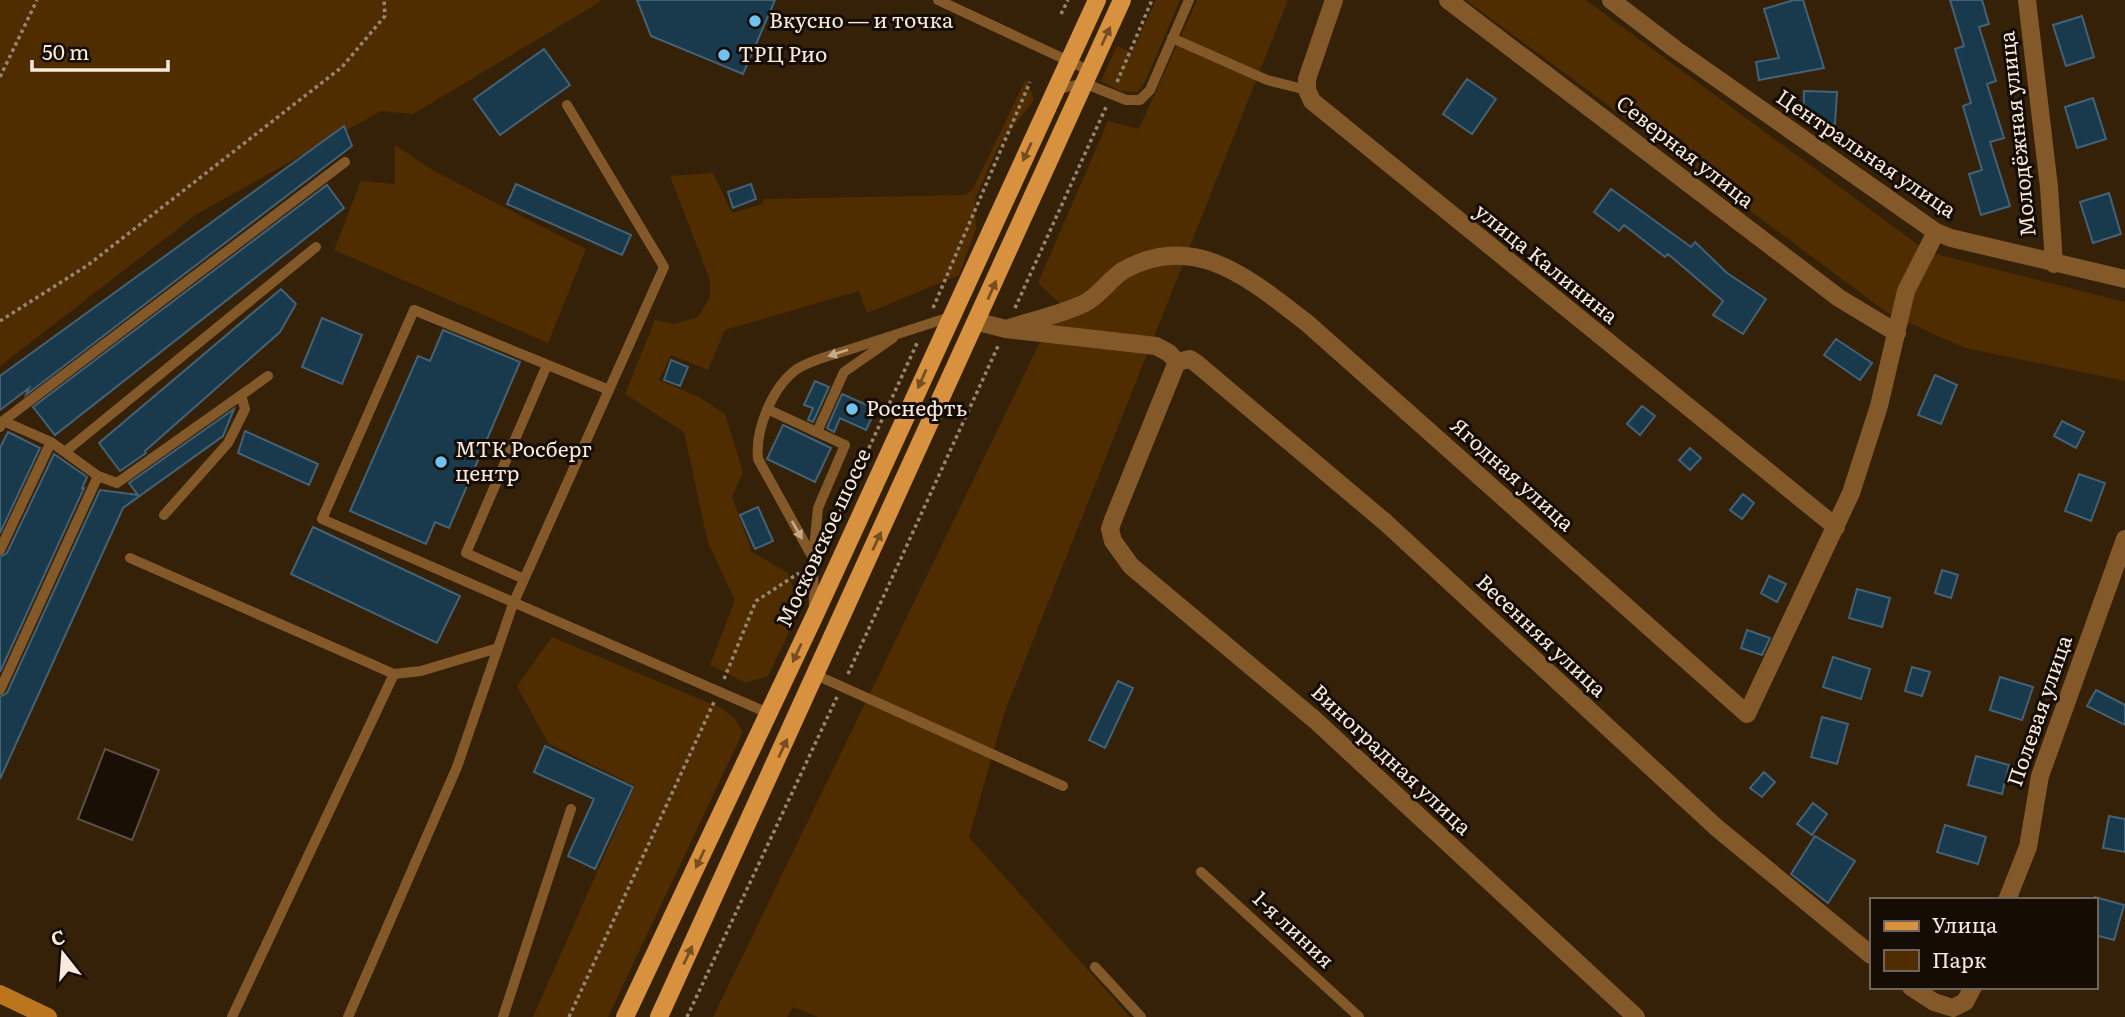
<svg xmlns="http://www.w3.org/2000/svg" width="2125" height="1017" font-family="Literata,serif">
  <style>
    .green { fill: #4f2d00 }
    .water { fill: #190f05; stroke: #5c5146; stroke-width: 2 }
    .building { fill: #19394c; stroke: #446276; stroke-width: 2 }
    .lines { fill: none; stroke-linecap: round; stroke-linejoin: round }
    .path { stroke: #978572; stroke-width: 3.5; stroke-dasharray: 3.5 3.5; stroke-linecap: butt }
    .service { stroke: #845929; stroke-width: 10 }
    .minor { stroke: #845929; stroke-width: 18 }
    .secondary { stroke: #ba751d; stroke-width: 18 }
    .primary { stroke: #d7913f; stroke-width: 18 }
    .oneway { fill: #764e22 }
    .oneway2 { fill: #c4a98b }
    .poi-dot { fill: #70c1f4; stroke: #150c04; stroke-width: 2.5 }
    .labels { text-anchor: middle; stroke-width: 6; stroke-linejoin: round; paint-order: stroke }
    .poi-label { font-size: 21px; fill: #f8eadc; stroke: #150c04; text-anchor: start }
    .street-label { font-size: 21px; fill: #f8eadc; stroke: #150c04 }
  </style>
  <rect width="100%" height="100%" fill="#352008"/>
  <!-- green -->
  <path class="green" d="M0 0H599L600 2 413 114 381 111 197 214 0 366Z
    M1156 0H1180L1145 82 1137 92 1120 91 1101 81 1117 46 1132 52Z
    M1197 0H1288L1005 711 969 837 1130 1017H818L793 1007 787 1017H713L1059 303 1038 283 1108 121 1139 129Z
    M1466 0H1586L1928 252 2125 302V381L1965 348 1889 314Z
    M1026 79 1034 100 1000 143 975 199 976 229 959 275 867 313 859 291 725 330 708 370 671 355 659 380 699 397 725 414 743 472 732 497 752 552 787 572 801 607 768 676 746 683 710 665 735 600 708 543 684 432 625 394 655 320 674 324 698 317 710 297V280L670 176 713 173 732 213 762 204 764 199 966 195 973 189Z
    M395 145 434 171 586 249 548 343 334 250 361 181 395 184Z
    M552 637 721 708 735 719 743 732 608 1017H533L635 786 548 743 517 686Z"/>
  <!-- water -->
  <path class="water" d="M105 749 159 770 132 840 78 819Z"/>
  <!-- building -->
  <path class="building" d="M637 0H775L743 74 651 36Z
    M1794 0H1803L1824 68 1759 80 1756 62 1779 58 1764 9Z
    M1950 0H1982L1989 24 1979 27 1996 81 1987 84 2004 138 1990 142 2010 206 1981 215 1969 174 1982 170 1963 106 1971 103 1955 49 1964 46Z
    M2082 16 2094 57 2066 66 2053 25Z
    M544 49 570 85 500 135 474 99Z
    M1467 79 1496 99 1472 134 1443 114Z
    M1804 91 1837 92 1835 124 1803 122Z
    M2093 98 2106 139 2077 148 2065 107Z
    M344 126 352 146 26 395 29 388 0 410V376Z
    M516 184 631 235 622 255 507 204Z
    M751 184 756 199 733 208 728 192Z
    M327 185 344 208 55 435 33 407Z
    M1611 189 1691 247 1695 242 1727 273 1766 299 1743 334 1713 315 1723 301 1668 254 1665 257 1624 225 1619 231 1594 212Z
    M2109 193 2121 234 2093 243 2080 202Z
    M281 289 296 304 280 332 145 451 146 453 120 471 99 443Z
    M322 318 362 335 342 384 302 367Z
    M443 330 520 362 449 528 435 522 426 544 350 511 418 356 430 361Z
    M1836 339 1872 363 1860 380 1824 355Z
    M671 360 688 367 680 386 664 380Z
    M1935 375 1957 385 1941 424 1918 415Z
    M815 381 829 387 813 422 808 420 813 408 804 405Z
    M842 394 876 409 866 430 840 418 834 432 827 428Z
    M1642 406 1655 416 1640 435 1627 424Z
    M234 409 223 436 123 508 0 779V697L7 693 100 490 138 495 129 483Z
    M2062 421 2084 432 2076 448 2054 436Z
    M783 425 831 448 815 482 767 459Z
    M245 431 318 464 309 485 238 453Z
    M8 432 40 448 0 533V448Z
    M1690 448 1701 458 1690 470 1679 460Z
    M54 454 87 477 82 488H84L0 672V557L7 553Z
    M2079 474 2105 483 2091 521 2065 511Z
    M1743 494 1754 503 1742 519 1730 510Z
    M758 507 773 541 755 549 740 515Z
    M313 527 460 596 437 643 291 574Z
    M1942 570 1958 575 1951 598 1935 593Z
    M1769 576 1786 584 1777 602 1761 593Z
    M1857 589 1890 598 1882 627 1849 618Z
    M1747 630 1770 638 1762 655 1741 648Z
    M1833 657 1870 669 1861 699 1823 687Z
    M1912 667 1930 672 1922 696 1905 691Z
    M2000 677 2033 687 2022 720 1990 710Z
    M1118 681 1133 688 1105 748 1089 740Z
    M2096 690 2125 705V725L2087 706Z
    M1822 717 1848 724 1837 764 1811 757Z
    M545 746 633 787 595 869 568 856 594 799 534 772Z
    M1976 756 2009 765 2002 794 1968 785Z
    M1764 772 1775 782 1762 797 1750 788Z
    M1813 803 1827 814 1812 835 1797 824Z
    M2109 816 2125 819V852L2103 848Z
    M1945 825 1986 837 1978 864 1937 852Z
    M1815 836 1855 861 1828 903 1791 874Z
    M2095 897 2124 905 2114 940 2095 935Z"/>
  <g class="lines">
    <!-- path -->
    <path class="path" d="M1061 14 1068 0
      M0 77 37 0
      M1117 82 1152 0
      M933 308 1030 82
      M1015 308 1107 105
      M0 321 88 265 342 67 385 16 384 0
      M831 531 918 341
      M848 674 999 344
      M724 679 756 601 799 573
      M569 1017 714 702
      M687 1017 837 697"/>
    <!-- service -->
    <path class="service" d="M938 0 1090 71
      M1172 38 1267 80 1307 90
      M1055 90 1084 83 1126 100H1140L1150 90 1189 0
      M609 390 414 310 322 519 768 713
      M769 410 845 445 818 508 813 558
      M3 421 51 442 98 476
      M0 427 3 421 345 162
      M817 432 844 372 893 338
      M66 451 316 247
      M164 515 228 443 245 409 241 395
      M0 550 51 442
      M130 558 394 674 421 671 498 648
      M524 579 466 553 547 365
      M814 608 813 558 758 459C755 430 772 387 797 369 811 360 832 355 848 350 882 339 916 328 950 317
      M816 675 1063 786
      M0 690 98 476 117 483 268 376
      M1201 872 1359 1017
      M1095 967 1141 1017
      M232 1017 394 674
      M348 1017 457 767 513 604 664 267 567 105
      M503 1017 571 809"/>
    <!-- minor -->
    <path class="minor" d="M1334 0 1307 79V90L1312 101 1836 527
      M1448 0 1839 298 1897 333
      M1611 0 1675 49 1936 232 1951 238 2125 279
      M2027 0 2049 187 2054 264
      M978 322 1006 329 1156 346 1169 353 1177 362
      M1006 329C1031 321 1059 315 1083 304 1099 297 1109 279 1124 270 1196 230 1252 281 1307 323L1747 714 1851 493 1879 406 1906 291 1936 232
      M1177 362 1190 359 1196 363 1385 522 1717 828 1871 955
      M1177 362 1113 520 1110 529 1113 541 1131 566 1315 720 1636 1017
      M2007 900 2028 847 2040 776 2125 539
      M1911 987 1934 1002 1953 1008 1965 1002 1973 987"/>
    <!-- secondary -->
    <path class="secondary" d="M0 994 48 1017"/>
    <!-- primary -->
    <path class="primary" d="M625 1017 814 617 1097 0
      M659 1017 1122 0"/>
  </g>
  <!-- one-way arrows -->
  <defs><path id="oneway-solid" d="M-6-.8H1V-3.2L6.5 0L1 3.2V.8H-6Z" transform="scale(1.75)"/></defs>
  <g class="oneway">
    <use href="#oneway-solid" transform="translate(1106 36) rotate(-65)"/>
    <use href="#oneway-solid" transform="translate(1027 152) rotate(115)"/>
    <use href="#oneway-solid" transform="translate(992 290) rotate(-66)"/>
    <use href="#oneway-solid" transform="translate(922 379) rotate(114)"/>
    <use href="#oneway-solid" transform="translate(877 541) rotate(-65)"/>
    <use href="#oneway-solid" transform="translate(797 653) rotate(115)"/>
    <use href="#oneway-solid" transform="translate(783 748) rotate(-65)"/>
    <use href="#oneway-solid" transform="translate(700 859) rotate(115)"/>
    <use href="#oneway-solid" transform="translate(688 955) rotate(-65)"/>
  </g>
  <g class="oneway2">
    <use href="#oneway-solid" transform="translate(838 353) rotate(162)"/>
    <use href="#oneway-solid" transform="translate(797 530) rotate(61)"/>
  </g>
  <!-- markers -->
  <g class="poi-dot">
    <circle cx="755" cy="21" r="7"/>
    <circle cx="724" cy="55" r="7"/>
    <circle cx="852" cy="409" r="7"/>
    <circle cx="441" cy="462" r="7"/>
  </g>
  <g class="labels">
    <!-- poi labels -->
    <g class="poi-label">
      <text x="769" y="28">Вкусно — и точка</text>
      <text x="738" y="62">ТРЦ Рио</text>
      <text x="866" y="416">Роснефть</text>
      <text x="455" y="457">МТК Росберг<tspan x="455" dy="24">центр</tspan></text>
    </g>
    <!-- street labels -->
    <g class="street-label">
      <text transform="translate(2018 134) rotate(-96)" y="7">Молодёжная улица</text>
      <text transform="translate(1685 152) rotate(38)" y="7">Северная улица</text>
      <text transform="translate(1866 154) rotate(34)" y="7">Центральная улица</text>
      <text transform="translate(1546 264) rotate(39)" y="7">улица Калинина</text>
      <text transform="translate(1512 475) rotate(42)" y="7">Ягодная улица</text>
      <text transform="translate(824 538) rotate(-65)" y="7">Московское шоссе</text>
      <text transform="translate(1541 636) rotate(43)" y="7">Весенняя улица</text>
      <text transform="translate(2040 711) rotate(-71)" y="7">Полевая улица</text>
      <text transform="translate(1391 760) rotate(43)" y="7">Виноградная улица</text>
      <text transform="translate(1293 930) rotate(43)" y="7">1-я линия</text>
    </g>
  </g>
  <!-- legend -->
  <rect x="1870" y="898" width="228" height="91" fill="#150c04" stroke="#70655a" stroke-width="2"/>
  <rect x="1884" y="921" width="35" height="10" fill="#d7913f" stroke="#70655a" stroke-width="2"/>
  <text x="1932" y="933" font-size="21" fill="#f8eadc">Улица</text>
  <rect x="1884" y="950" width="35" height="21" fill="#4f2d00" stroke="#70655a" stroke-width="2"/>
  <text x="1932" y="968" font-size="21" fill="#f8eadc">Парк</text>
  <!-- north arrow -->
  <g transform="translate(63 954) rotate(343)" stroke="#150c04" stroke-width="5" paint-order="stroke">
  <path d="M0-5L12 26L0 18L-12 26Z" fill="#f8eadc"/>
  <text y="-10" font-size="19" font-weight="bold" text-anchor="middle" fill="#f8eadc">С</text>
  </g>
  <!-- scale -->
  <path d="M32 60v10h136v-10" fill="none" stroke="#f8eadc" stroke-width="3.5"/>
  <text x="42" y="60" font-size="21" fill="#f8eadc" stroke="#150c04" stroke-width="5" paint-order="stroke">50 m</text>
</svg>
